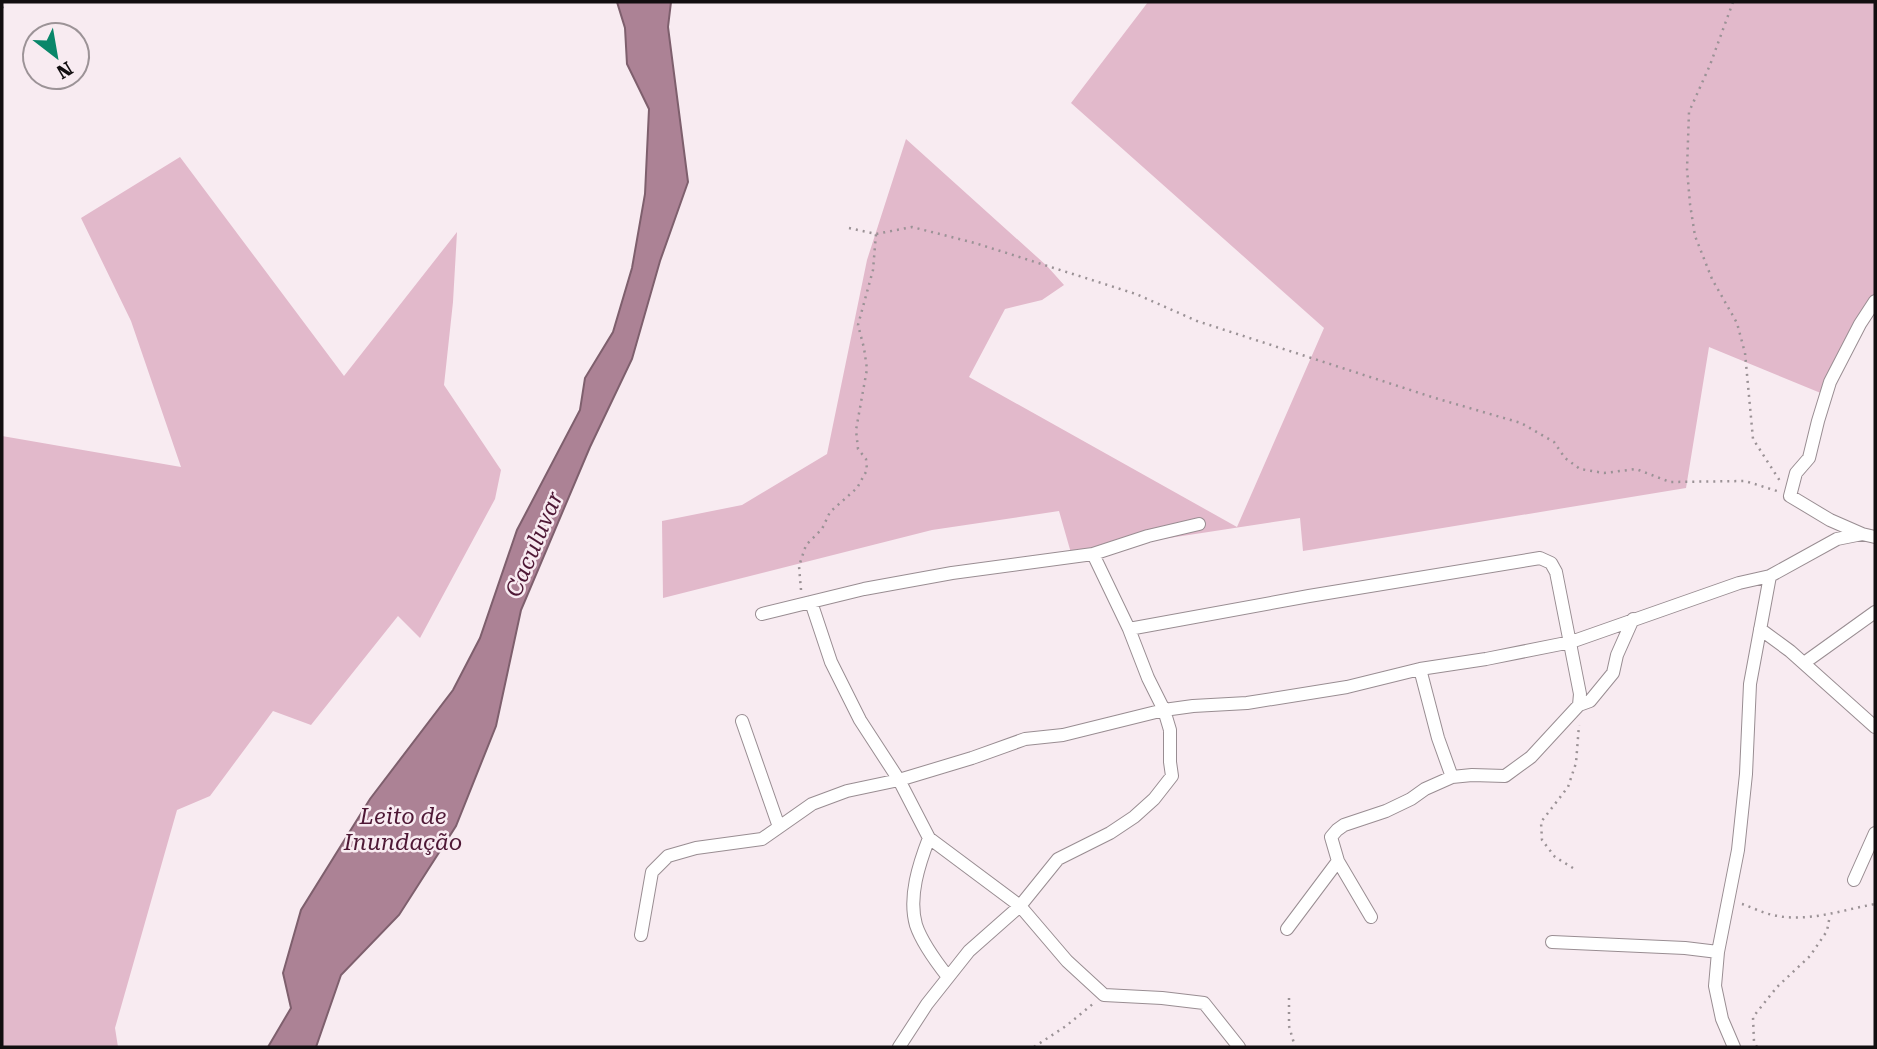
<svg xmlns="http://www.w3.org/2000/svg" width="1877" height="1049" font-family="'Roboto Serif',serif">
  <style>
    .green { fill: #e2b9cb }
    .water { fill: #ac8295; stroke: #7e5f6d; stroke-width: 2 }
    .lines { fill: none; stroke-linecap: round; stroke-linejoin: round }
    .minor-casing { stroke: #998d92; stroke-width: 14 }
    .path { stroke: #9b9296; stroke-width: 2.5; stroke-dasharray: 2 5; stroke-linecap: butt }
    .minor { stroke: #fff; stroke-width: 12 }
    .labels { text-anchor: middle; stroke-width: 5; stroke-linejoin: round; paint-order: stroke }
    .water-label { font-size: 23px; font-style: italic; fill: #4e1835; stroke: #f8ebf1 }
  </style>
  <rect width="100%" height="100%" fill="#f8ebf1"/>
  <!-- green -->
  <path class="green" d="M1148 2H1875V310L1828 396 1709 347 1686 488 1303 551 1300 518 1071 553 1059 511 932 530 663 598 662 521 742 505 827 454 867 260 906 139 1047 266 1064 285 1042 300 1005 309 969 377 1237 527 1324 328 1071 103Z
    M180 157 344 376 457 232 453 302 444 385 501 470 495 499 420 638 398 616 311 725 273 711 210 796 177 810 115 1028 118 1047H2V436L181 467 131 321 81 218Z"/>
  <!-- water -->
  <path class="water" d="M617 2H671L668 27 688 182 660 261 632 359 590 447 521 610 496 726 456 826 399 915 341 975 316 1047H268L291 1008 283 973 301 910 370 799 453 690 480 638 517 530 580 410 585 378 613 332 632 268 645 194 649 109 627 64 625 28Z"/>
  <g class="lines">
    <!-- minor casing -->
    <g class="minor-casing">
      <path id="minor" d="M1862 534 1830 520 1790 496 1796 473 1809 458 1818 421 1830 382 1860 324 1875 301
        M1093 554 1148 536 1199 524
        M762 614 864 589 952 573 1093 554 1129 629 1148 678 1164 710 1193 706 1247 703 1347 687 1420 669 1486 659 1571 642 1739 583 1770 576 1837 539 1862 534 1875 537
        M1129 629 1309 596 1540 558 1551 563 1556 572 1580 694 1579 705 1531 757 1505 776 1472 775 1452 777 1425 789 1411 799 1386 811 1344 825 1337 830 1331 837 1338 861 1371 917
        M1760 629 1790 651 1875 727
        M1804 663 1875 612
        M1420 669 1438 738 1452 777
        M1579 705 1590 701 1613 673 1617 655 1633 619
        M742 721 779 827
        M929 838C919 864 908 897 916 925 922 943 937 963 948 977
        M1854 880 1875 833
        M1287 929 1338 861
        M641 935 652 872 668 856 696 848 762 839 812 804 847 791 899 780 972 758 1025 739 1063 735 1164 710 1170 730V762L1172 776 1154 799 1134 817 1110 833 1058 859 1020 906 929 838 899 780 860 720 831 662 811 602
        M1552 942 1685 948 1718 952 1738 850 1746 774 1750 684 1770 576
        M1718 952 1715 986 1722 1019 1734 1047
        M899 1047 927 1004 969 951 1020 906 1067 961 1104 995 1162 998 1204 1003 1239 1047"/>
    </g>
    <!-- path -->
    <path class="path" d="M1733 2 1710 65 1689 112 1687 169 1690 204 1695 236 1712 279 1737 323 1745 353 1753 439 1780 481
      M2 8 6 2
      M849 228 876 234 912 227 975 243 1136 294 1197 321 1435 398 1521 423 1554 442 1565 458 1580 469 1604 473 1636 469 1670 482 1745 481 1777 491
      M801 590 799 566 806 545 822 529 830 512 857 488 867 470 866 459 858 449 856 430 867 369 864 348 858 325 873 270 876 234
      M1573 868 1555 857 1542 840 1541 822 1568 787 1576 763 1579 725
      M1742 904C1752 907 1762 913 1773 915 1807 923 1842 910 1875 904
      M1289 998V1026L1295 1047
      M1034 1047 1066 1026 1094 1003
      M1757 1047 1754 1042 1753 1017 1777 987 1810 956 1827 931 1830 915"/>
    <!-- minor -->
    <use href="#minor" class="minor"/>
  </g>
  <g class="labels">
    <!-- water labels -->
    <g class="water-label">
      <text transform="translate(534 544) rotate(-67)" y="8">Caculuvar</text>
      <text x="403" y="824">Leito de<tspan x="403" dy="26">Inundação</tspan></text>
    </g>
  </g>
  <!-- border -->
  <rect width="1877" height="1049" fill="none" stroke="#120e10" stroke-width="7"/>
  <!-- north arrow -->
  <g transform="translate(56 56) rotate(149)"><circle r="33" fill="#f8ebf1" stroke="#9c9397" stroke-width="2"/>
  <path d="M0-5L12 26L0 18L-12 26Z" fill="#09876a"/>
  <text y="-10" font-size="19" font-weight="bold" text-anchor="middle" fill="#120e10">N</text>
  </g>
</svg>
